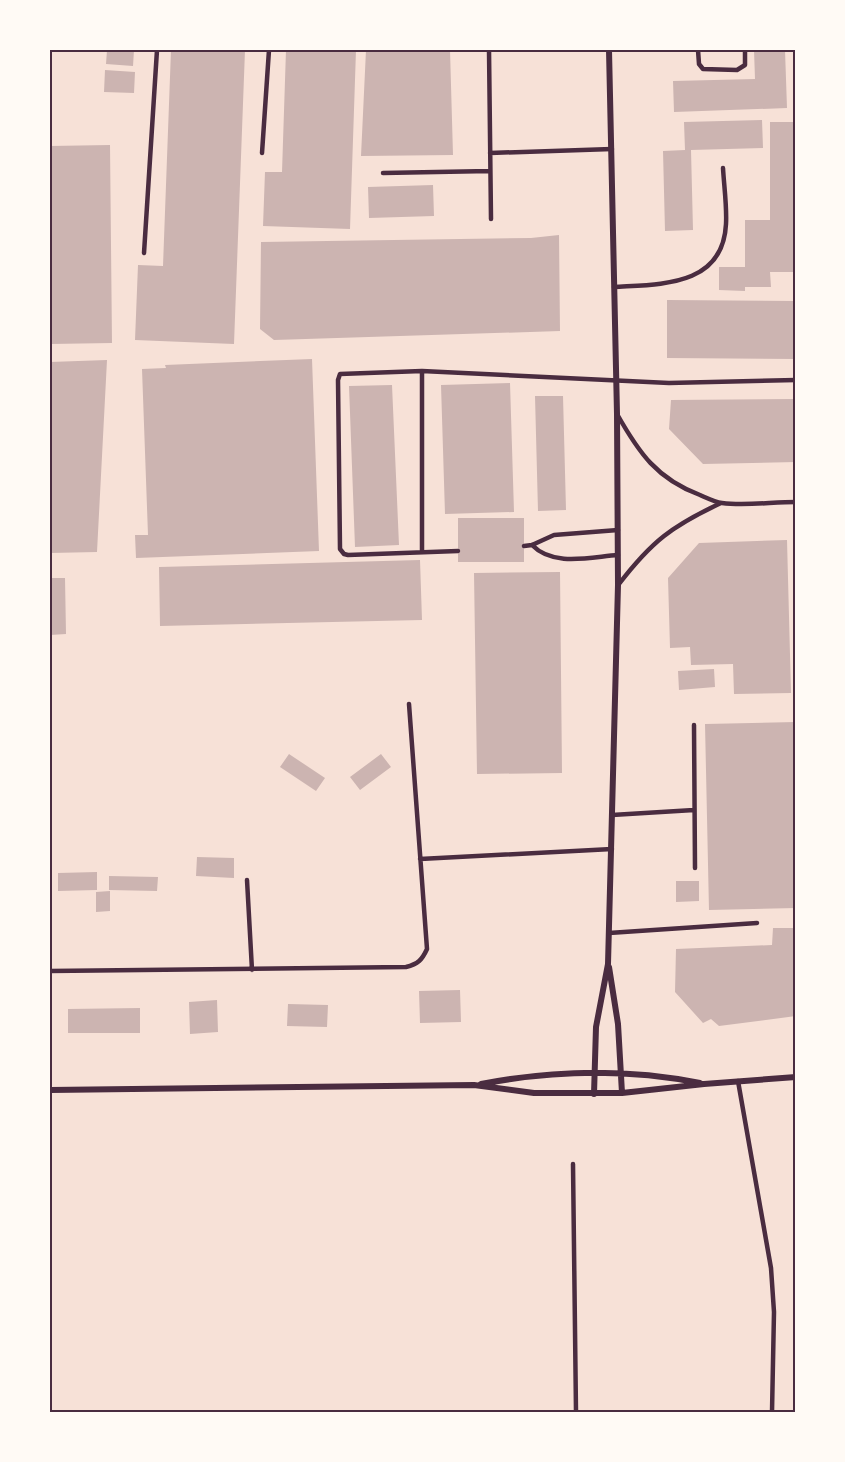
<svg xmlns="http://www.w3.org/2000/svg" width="845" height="1462" font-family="'DejaVu Sans',sans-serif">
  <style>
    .building { fill: #ccb4b1 }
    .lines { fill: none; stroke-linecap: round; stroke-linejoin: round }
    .service { stroke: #4a2c40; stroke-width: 4.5 }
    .minor { stroke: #4a2c40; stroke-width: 6 }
    .neatline { fill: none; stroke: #4a2c40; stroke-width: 2 }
  </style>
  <rect width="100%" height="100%" fill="#f7e1d7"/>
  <!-- building -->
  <path class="building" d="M107 50H134L133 66 106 64Z
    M171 50H245L234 344 135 340 138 265 163 266Z
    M286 50H356L350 229 263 226 265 172H282Z
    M366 50H450L453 155 361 156Z
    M754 50H785L787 108 674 112 673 81 755 79Z
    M105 70 135 72 134 93 104 92Z
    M762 120 763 148 691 150 693 230 665 231 663 151 685 150 684 122Z
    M770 122H796V272H770L771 287H745V291L719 290V267H745V220H770Z
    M110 145 112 343 50 344V146Z
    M433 185 434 216 369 218 368 187Z
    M559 235 560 331 274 340 260 329 261 242 531 238Z
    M667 300 796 301V359L667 358Z
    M312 359 319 551 136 558 135 535H148L142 369 166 368 165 365Z
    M107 360 97 552 50 553V362Z
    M510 383 514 512 445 514 441 385Z
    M392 385 399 545 355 547 349 386Z
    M535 396H563L566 510 538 511Z
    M796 399V462L703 464 669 429 671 400Z
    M458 518H524V562H458Z
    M787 540 791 693 734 694 733 664 691 665 690 647 670 648 668 578 699 543Z
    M420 560 422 620 160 626 159 567Z
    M560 572 562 773 477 774 474 573Z
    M50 578H65L66 634 50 635Z
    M714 669 715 687 679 690 678 671Z
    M796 722V908L709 910 705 724Z
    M289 754 325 778 316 791 280 767Z
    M381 754 391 767 360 790 350 777Z
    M197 857 234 858V878L196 876Z
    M97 872V890L58 891V873Z
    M109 876 158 877 157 891 109 890Z
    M676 881H699V901L676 902Z
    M110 891V911L96 912V892Z
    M773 928H796V1016L719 1026 711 1019 703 1023 675 992 676 949 772 945Z
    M460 990 461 1022 420 1023 419 991Z
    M217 1000 218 1032 190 1034 189 1002Z
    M288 1004 328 1005 327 1027 287 1026Z
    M140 1008V1033H68V1009Z"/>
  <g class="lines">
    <!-- service -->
    <path class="service" d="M489 50 491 219
      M698 50 699 64 703 69 737 70 745 65V50
      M262 153 269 50
      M490 153 612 149
      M383 173 490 171
      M144 253 157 50
      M614 287C660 284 723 287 726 224 727 206 724 186 723 168
      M422 371V552
      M617 414C639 453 657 479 700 495 707 498 715 502 722 503 745 506 772 502 796 502
      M532 545C553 567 590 557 618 555
      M524 546 532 545 554 535 618 530
      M458 551 348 555 344 554 340 549 338 380 340 374 422 371 669 383 796 380
      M619 584C652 541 672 526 721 503
      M694 725 695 868
      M612 815 694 810
      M420 859 612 849
      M247 880 252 970
      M609 933 757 923
      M50 971 406 967C418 964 422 960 427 949L409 704
      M738 1081 771 1268 774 1312 772 1412
      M573 1164 576 1412"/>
    <!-- minor -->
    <path class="minor" d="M609 967 618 1024 622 1093
      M481 1084C554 1070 626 1068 700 1083
      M50 1090 474 1085 534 1093H622L704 1084 796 1077
      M594 1094 596 1027 608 964 618 585 617 414 609 50"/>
  </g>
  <!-- border -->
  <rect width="845" height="1462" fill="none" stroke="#fffaf5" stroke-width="102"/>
  <rect x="51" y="51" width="743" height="1360" class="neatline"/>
</svg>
